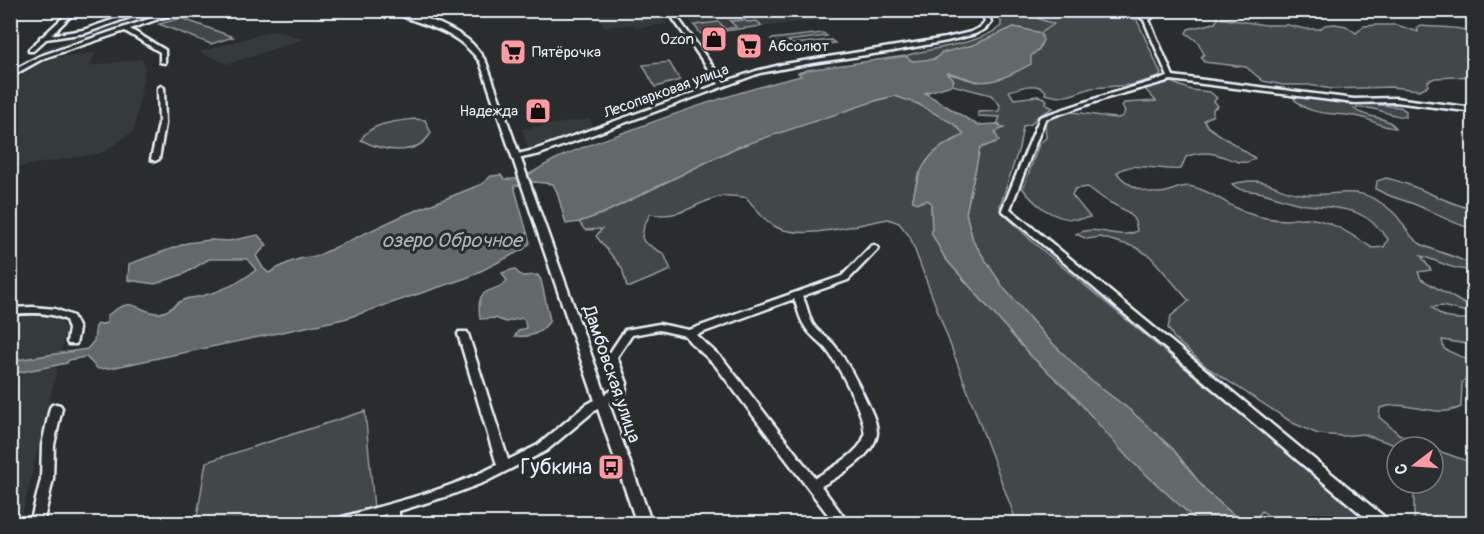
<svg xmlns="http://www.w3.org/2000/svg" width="1484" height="534" font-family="Pangolin,sans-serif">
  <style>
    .built { fill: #363a3b }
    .green { fill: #424648; stroke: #959ca0; stroke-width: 1.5 }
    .water { fill: #63686b; stroke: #989fa3; stroke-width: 1.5 }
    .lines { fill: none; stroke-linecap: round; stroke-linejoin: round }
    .stream { stroke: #989fa3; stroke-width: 1.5 }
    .minor-casing { stroke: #e8f1f8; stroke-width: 5 }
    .major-casing { stroke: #e8f1f8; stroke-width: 5 }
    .minor { fill: #2a2d2e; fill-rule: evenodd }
    .major { fill: #2a2d2e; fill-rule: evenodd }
    .labels { text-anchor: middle; stroke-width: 6; stroke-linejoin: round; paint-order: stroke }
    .far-poi-label { font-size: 15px; fill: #e8f1f8; stroke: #2a2d2e; text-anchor: end }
    .far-street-label { font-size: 15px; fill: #e8f1f8; stroke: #2a2d2e }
    .street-label { font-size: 18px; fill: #e8f1f8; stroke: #2a2d2e }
    .water-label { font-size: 20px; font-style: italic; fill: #acb3b9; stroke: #2a2d2e }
    .near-poi-label { font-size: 21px; fill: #e8f1f8; stroke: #2a2d2e; text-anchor: end }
  </style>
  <rect width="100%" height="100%" fill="#2a2d2e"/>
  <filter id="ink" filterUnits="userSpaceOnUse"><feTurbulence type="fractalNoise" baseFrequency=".0167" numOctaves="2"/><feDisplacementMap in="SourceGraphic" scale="12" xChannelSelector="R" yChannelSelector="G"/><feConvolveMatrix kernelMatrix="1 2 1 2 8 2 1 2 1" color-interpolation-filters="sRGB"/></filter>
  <g filter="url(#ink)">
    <!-- built -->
    <path class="built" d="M158 11H172L43 52V49Z
      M624 11H658L667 24 636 28 634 24 604 27 597 13Z
      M682 11H825L834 18 701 34Z
      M275 30 303 39 228 64 199 52Z
      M96 53 89 66 142 59 145 69 134 131 102 153 11 168V94L19 77 48 58Z
      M590 119 593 129 537 147 528 148 522 129Z
      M10 314 54 316 61 322 66 330 20 524 10 523Z"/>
    <!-- green -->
    <path class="green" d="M998 11H1116L1137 20 1161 74 1159 77 1131 85 1091 88 1071 95 1058 97 1045 94 1046 91C1034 81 1022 88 1009 91L1014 99 1038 96 1045 98 1047 101 1045 104 1053 108 1038 116 1031 124 1023 126 1019 148 1000 206 1001 211 1034 243 1372 523H1278L1262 511 1256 518 1257 523H1243L1206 491 1173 449 1131 411 1089 379 1046 337 1002 287 973 241 966 213 980 148 998 141 995 134 1000 124H997L1000 117 978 116V112L999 111 1000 105 991 95 952 85 953 80 946 73 977 82 1003 77 1039 49 1041 33 1014 27C998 35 927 66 913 61 910 60 908 57 905 56 934 46 977 46 1001 26V14Z
      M181 18 233 37 211 44 159 24Z
      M1218 18 1266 25H1288L1305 29H1320L1325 25 1335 24 1346 26 1356 33 1364 26 1378 25H1397L1418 32 1417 27 1421 26C1433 28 1467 26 1473 34V76L1435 78 1428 81V86L1419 90 1391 87 1332 89 1308 85H1283L1263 81 1246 67 1204 62 1201 57 1204 54 1198 42 1186 33 1188 29 1215 23Z
      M745 20 747 22 757 21 762 26 701 34 694 25 719 22 725 29 736 27 730 21Z
      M823 33 827 36 788 41 792 44 831 40 835 43 781 50 771 39Z
      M669 62 680 80 655 87 643 65Z
      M1168 81 1191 90 1210 92 1217 98 1214 101 1218 106 1213 109V115L1204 120 1208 127 1255 158C1243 169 1227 156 1214 154 1204 152 1195 153 1186 157L1181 169C1164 172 1130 159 1117 173 1129 188 1152 197 1170 191 1178 188 1184 185 1193 187 1212 191 1228 206 1247 213 1259 217 1274 220 1287 220 1293 219 1300 218 1306 218 1331 220 1351 234 1372 248L1384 247 1388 239C1363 206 1344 209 1307 205 1290 203 1274 195 1258 192 1247 190 1240 192 1232 184 1271 174 1271 191 1302 194 1342 198 1356 180 1393 212 1404 222 1406 234 1419 243 1436 253 1457 255 1473 266V270C1455 271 1439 261 1421 256L1431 270 1418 272 1421 279 1468 306 1467 312 1442 306 1432 307C1444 321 1456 319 1473 319V345L1442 340 1444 349 1468 360 1472 372 1462 383 1461 407C1435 420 1407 398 1380 408L1379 417 1399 434 1428 447H1401L1363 434 1343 436 1318 434 1293 423 1208 368 1174 338 1168 328 1171 316 1189 301 1150 256 1135 247 1100 237 1087 239 1076 234C1096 223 1117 241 1137 231 1135 211 1123 210 1109 202 1102 198 1095 192 1088 187L1075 189 1072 195 1090 217C1063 225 1039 210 1023 189L1039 144 1046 138 1045 121C1067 103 1094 118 1118 118L1123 116 1125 111 1122 106 1124 103 1156 101 1144 88Z
      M895 96C911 100 957 119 964 135L943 145 918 175 913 198V201L921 202 926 200 931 202 932 234 945 258 1030 355 1073 395 1200 523H1017L910 237 899 223 888 219C859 224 803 241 776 227 764 221 755 208 746 197 739 197 730 195 723 196 693 202 686 219 650 214L644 226 642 237 644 242 664 254 671 270 630 287H627L622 268 596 236 602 229 585 230 579 222 604 213 735 148 854 106Z
      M1292 96 1400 107 1406 111V117C1388 116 1372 104 1354 109 1366 119 1386 115 1396 128 1382 128 1373 120 1360 117 1338 112 1306 118 1292 96Z
      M414 119 425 120 431 133C416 158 382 151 361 140 369 123 397 121 414 119Z
      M1386 178C1417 184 1443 203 1473 209V229C1452 223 1440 216 1421 207 1406 200 1390 198 1376 189L1377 181Z
      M365 411 374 508 313 523H196L206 462Z
      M1433 449 1473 463V523H1414V490L1424 483H1433V478L1438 475 1433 469Z"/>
    <!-- water -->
    <path class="water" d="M1014 27 1041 33 1043 40 1039 49 1031 56V64C1016 72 994 85 976 81 966 79 957 73 947 73L954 80 952 85 925 93 977 125 997 124 1004 128 995 132 999 141 980 148 966 213 973 241 1003 287 1046 337 1089 379 1131 411 1173 449 1206 491 1243 523H1200L1197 521 1128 458 1073 395 1030 355 945 258 932 234 931 202 926 200 917 203 913 201V198C918 175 923 159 943 146 950 141 958 140 964 134L954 124 918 104 895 96 881 99 735 148 604 213 579 222 566 224 557 192 553 184 535 182 514 186 530 243 524 249 469 277 344 319 111 368 98 369 86 357 69 360 67 363 11 374V361L87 349 94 341 96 325 107 323V316C135 292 138 314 159 313 170 312 174 304 183 300 189 297 196 298 202 296 221 291 241 282 256 270L247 259H209L184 274 155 284 128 280 129 264 187 243 210 240 229 241 258 235 267 245 256 256 263 268 269 273C282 265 299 256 315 257L402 216 482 184 491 176 501 175 504 179C525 182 540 166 558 158 581 147 606 139 631 130 687 109 742 90 801 76L798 73 807 70 905 56 912 61 936 59 941 53 973 45Z
      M514 269 522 276 538 275 541 280 550 320C542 333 530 338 515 336L518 331 526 328 525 321 522 318 506 322 495 318 480 319C475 282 493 296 507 281L502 273Z"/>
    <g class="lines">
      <!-- stream -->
      <path class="stream" d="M1038 10 1034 12 1039 19 1054 24 1041 33"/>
      <!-- minor casing -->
      <g class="minor-casing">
        <path id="minor" d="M71 10H77L51 35 83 30 141 10H149L86 33 46 39 33 51H29V49L40 39V37L43 36Z
          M175 10H184L130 29 165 50V63L160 62V52L125 31 44 58 10 77V72L40 56Z
          M667 10H672L724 82 756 71 785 64 946 38 971 32 981 27 985 22 982 10H987L991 22 985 29 975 34 947 41 893 51 812 63 760 73 540 154 517 159H514V155L534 150 719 84Z
          M1130 10H1136L1146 17C1160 9 1179 10 1194 10L1154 16 1149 20 1173 76 1354 99 1395 98 1474 108V112L1395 102 1354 103 1171 80 1110 97 1045 119 1010 209 1388 520 1389 524H1373L1002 210 1040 117 1106 95 1168 77 1144 20Z
          M161 86 164 88 165 124 159 159 155 161 151 159 159 124 158 88Z
          M874 245 878 248 877 250 848 280 802 296C808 306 808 318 814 326 820 334 829 338 835 346 846 360 855 378 863 394 868 405 877 420 877 433 875 455 839 477 821 486L849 524H835L715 365 689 341 686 336 659 330 632 335 617 357 627 383 625 393 594 411 546 451 485 482 451 495 399 511V524H387L386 514 356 524H330L331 520 336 519C390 503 447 491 497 465L458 334 459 332H467L468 334 508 460 538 445 586 405 616 388 617 383 607 357 625 330 659 324 689 330 842 276 871 246ZM794 299C798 308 799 317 804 325 809 335 819 341 826 349 837 362 869 421 864 437 860 453 829 470 815 478L723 359 696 335Z
          M33 307 55 309 73 316 79 329 76 344H68L67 342 69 329 66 320C48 311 30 313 10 314V308Z
          M56 404 60 405 62 408 54 445 53 479 43 524H30L41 479 42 445 50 408 52 405Z"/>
      </g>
      <!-- major casing -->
      <g class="major-casing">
        <path id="major" d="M388 10C411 10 450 26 468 40 475 46 481 54 486 62L652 524H637L480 62C455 27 423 27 388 10Z"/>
      </g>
      <!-- minor -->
      <use href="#minor" class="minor"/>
      <!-- major -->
      <use href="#major" class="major"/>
    </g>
  </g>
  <!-- icons -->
  <defs>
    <g id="shop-square" transform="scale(1.35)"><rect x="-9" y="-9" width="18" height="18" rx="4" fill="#ff9aa2" stroke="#2a2d2e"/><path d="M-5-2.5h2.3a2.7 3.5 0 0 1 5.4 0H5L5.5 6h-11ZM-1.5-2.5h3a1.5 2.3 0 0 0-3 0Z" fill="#111"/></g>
    <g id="supermarket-square" transform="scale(1.35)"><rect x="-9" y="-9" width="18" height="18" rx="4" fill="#ff9aa2" stroke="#2a2d2e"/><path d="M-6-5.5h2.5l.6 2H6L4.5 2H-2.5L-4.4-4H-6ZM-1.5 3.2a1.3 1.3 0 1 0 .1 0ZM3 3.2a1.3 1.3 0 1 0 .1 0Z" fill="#111"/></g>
    <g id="bus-square" transform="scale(1.35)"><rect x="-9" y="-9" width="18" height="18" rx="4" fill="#ff9aa2" stroke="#2a2d2e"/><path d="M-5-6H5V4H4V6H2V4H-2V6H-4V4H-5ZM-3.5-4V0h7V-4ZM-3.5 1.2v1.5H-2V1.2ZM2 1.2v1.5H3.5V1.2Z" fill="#111"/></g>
  </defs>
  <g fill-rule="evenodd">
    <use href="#shop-square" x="714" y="39"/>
    <use href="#supermarket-square" x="749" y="46"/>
    <use href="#supermarket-square" x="513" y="52"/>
    <use href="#shop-square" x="538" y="111"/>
    <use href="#bus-square" x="611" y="467"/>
  </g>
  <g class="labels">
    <!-- far-poi labels -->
    <g class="far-poi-label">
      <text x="694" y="44">Ozon</text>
      <text x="768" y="51" text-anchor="start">Абсолют</text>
      <text x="532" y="57" text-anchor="start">Пятёрочка</text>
      <text x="518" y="116">Надежда</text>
    </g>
    <!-- far-street labels -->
    <g class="far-street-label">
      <text transform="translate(666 91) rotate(-20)" y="5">Лесопарковая улица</text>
    </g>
    <!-- street labels -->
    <g class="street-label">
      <text transform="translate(612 374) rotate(71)" y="6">Дамбовская улица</text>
    </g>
    <!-- water labels -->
    <g class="water-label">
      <text x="452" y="247">озеро Оброчное</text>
    </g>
    <!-- near-poi labels -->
    <g class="near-poi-label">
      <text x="592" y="474">Губкина</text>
    </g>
  </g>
  <!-- margin -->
  <rect width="1484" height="534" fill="none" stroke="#2a2d2e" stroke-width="36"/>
  <rect x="18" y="18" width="1448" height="498" fill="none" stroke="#e8f1f8" stroke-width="2" filter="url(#ink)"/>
  <!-- north arrow -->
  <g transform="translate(1415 465) rotate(253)"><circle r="28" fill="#2a2d2e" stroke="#767b7f" stroke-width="1.5"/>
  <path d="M0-4.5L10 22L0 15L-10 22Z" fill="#ff9aa2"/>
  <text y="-9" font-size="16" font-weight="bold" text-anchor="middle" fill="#e8f1f8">С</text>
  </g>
</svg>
